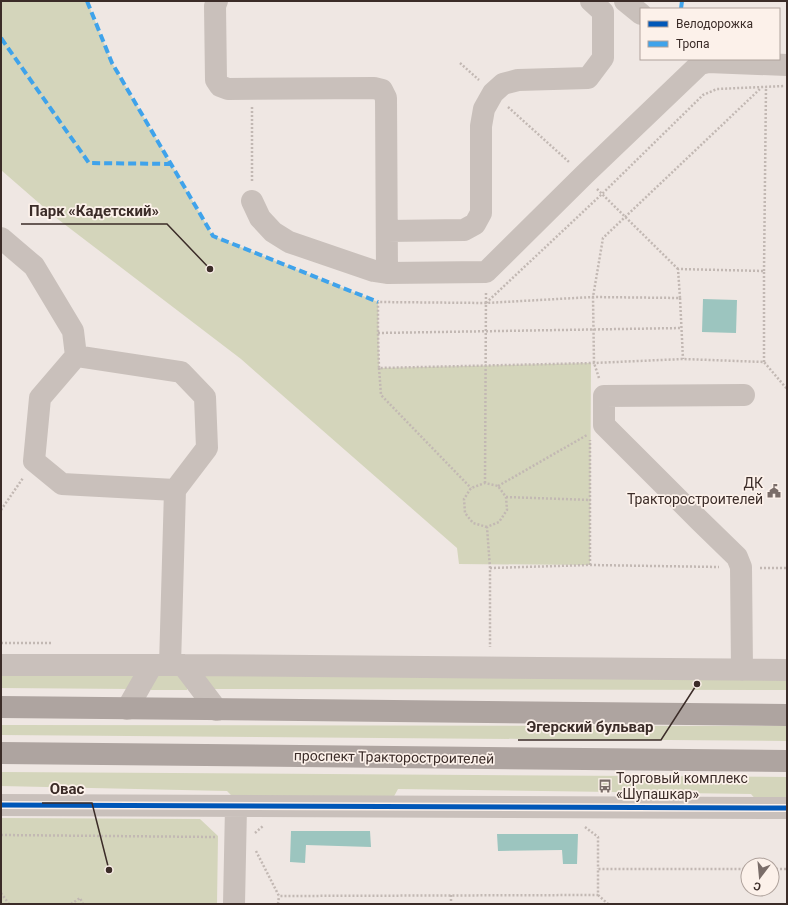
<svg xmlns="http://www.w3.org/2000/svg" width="788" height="905" font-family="Roboto,sans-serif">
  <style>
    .green { fill: #d4d5bb }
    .water { fill: #9cc5bf }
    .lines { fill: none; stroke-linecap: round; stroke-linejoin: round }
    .path { stroke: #c2b8b3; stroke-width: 2.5; stroke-dasharray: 2 2; stroke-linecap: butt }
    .minor { stroke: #c9c0bb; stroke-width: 22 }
    .major { stroke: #aea4a0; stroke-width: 22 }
    .quiet { stroke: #3fa3eb; stroke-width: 4; stroke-dasharray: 8 4; stroke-linecap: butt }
    .cycleway-casing { stroke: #fcf1ea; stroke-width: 8 }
    .cycleway { stroke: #0057b8; stroke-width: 5 }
    .labels { text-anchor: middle; stroke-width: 3.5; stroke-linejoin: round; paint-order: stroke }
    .poi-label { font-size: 14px; fill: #3b2c28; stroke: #fcf1ea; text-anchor: end }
    .street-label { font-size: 14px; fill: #3b2c28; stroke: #fcf1ea }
    .leader { fill: none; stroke: #3b2c28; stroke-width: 1.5 }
    .callout-dot { fill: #3b2c28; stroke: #fcf1ea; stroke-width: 1.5 }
    .callout-label { font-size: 15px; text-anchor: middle; font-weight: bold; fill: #3b2c28; stroke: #fcf1ea; stroke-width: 3.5; stroke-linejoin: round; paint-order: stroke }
  </style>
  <rect width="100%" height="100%" fill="#efe7e3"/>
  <!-- green -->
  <path class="green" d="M1 1H87L112 63 213 236 378 302 379 368 591 363 590 565 459 564 457 548 241 359 55 217 1 170Z
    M1 674 140 675 131 689 1 688Z
    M159 674 180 675 188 687 187 690H151L149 687Z
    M197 674 787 677V690L211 689Z
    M1 725 787 726V741L1 735Z
    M1 772 787 777V803L758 802 751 794 398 789 392 800 234 798 227 791 1 786Z
    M1 818 200 819 218 836 217 904H1Z"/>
  <!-- water -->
  <path class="water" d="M703 299 737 300 736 333 702 332Z
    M291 831H370L371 847 306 845 305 863 290 862Z
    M497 834H578L577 864H563L562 850 498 851Z"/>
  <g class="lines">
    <!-- path -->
    <path class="path" d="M460 63 479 80
      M252 107V182
      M508 107 569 162
      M597 189 678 269
      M764 271 766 87
      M680 298 683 359
      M486 303 602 194 703 95 717 89 785 86
      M378 333 682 328
      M764 362V271L678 269 680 298 593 297 486 303 378 302V333L379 368 594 363 683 359 764 362 787 389
      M379 368 381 395 471 488
      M599 378 594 363 593 297 603 238 761 88
      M485 483 486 291
      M498 486 587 435
      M506 497 591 500
      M1 510 23 478
      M487 527 473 523 465 513 464 499 471 488 485 483 498 486 506 497 507 510 499 522 487 527 490 568V647
      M590 565 719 567
      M490 568 590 565V440
      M760 568H787
      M1 643H53
      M585 827 598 837V869
      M255 833 263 826
      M1 835 216 837
      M256 851 279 896 598 895V869H748
      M772 869H787
      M1 893 9 904
      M451 895V904
      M598 895 608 904
      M71 904 80 898 83 904
      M278 904 279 896"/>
    <!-- minor -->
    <path class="minor" d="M217 1 215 6 216 80 220 86 228 89 374 88 382 90 386 98 387 273
      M625 1 641 14
      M252 201 260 218 273 232 289 242 374 271 387 273 486 272 584 175 700 64 708 62 787 65
      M387 231 464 230 475 224 481 213V126L484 109 493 93 503 84 518 80 588 78 603 58V12L591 1
      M1 238 34 266 73 331 76 356 40 398 34 461 62 484 175 490
      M76 356 181 372 205 397 207 448 175 490 170 665
      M1 665H183L787 670
      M183 665 217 710
      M742 670 741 567 737 557 700 521 604 425V396L744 395
      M127 709 152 665
      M1 805 787 808
      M234 904 236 807"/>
    <!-- major -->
    <path class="major" d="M1 707 787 715
      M1 753 787 761"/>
    <!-- quiet -->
    <path class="quiet" d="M87 1 112 63 213 236 378 302
      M681 9 682 1
      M1 38 89 163 171 164"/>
    <!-- cycleway casing -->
    <g class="cycleway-casing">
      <path id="cycleway" d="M1 805 787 808"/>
    </g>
    <!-- cycleway -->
    <use href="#cycleway" class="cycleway"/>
  </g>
  <!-- icons -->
  <defs>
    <g id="civic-bare" transform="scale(1.08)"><path d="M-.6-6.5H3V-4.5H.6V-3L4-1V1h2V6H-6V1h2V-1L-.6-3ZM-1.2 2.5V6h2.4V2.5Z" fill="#7a6d69" stroke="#fcf1ea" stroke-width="2.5" paint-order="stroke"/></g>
    <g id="bus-bare" transform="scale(1.08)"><path d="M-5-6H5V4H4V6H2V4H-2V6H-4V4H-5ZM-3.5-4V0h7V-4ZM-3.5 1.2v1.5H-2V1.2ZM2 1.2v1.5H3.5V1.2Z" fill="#7a6d69" stroke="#fcf1ea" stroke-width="2.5" paint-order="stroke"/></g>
  </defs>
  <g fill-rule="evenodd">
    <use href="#civic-bare" x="774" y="491"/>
    <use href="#bus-bare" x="605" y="786"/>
  </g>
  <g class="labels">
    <!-- poi labels -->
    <g class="poi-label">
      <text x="763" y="488">ДК<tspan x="763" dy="16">Тракторостроителей</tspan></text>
      <text x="616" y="783" text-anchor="start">Торговый комплекс<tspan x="616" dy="16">«Шупашкар»</tspan></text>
    </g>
    <!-- street labels -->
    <g class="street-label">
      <text transform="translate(394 757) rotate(1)" y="5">проспект Тракторостроителей</text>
    </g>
  </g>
  <!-- callouts -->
  <path class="leader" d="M210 269L167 224H21M697 684L661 740H518M109 870L92 803H42"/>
  <g class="callout-dot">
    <circle cx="210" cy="269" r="4"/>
    <circle cx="697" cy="684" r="4"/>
    <circle cx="109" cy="870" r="4"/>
  </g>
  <g class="callout-label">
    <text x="94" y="216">Парк «Кадетский»</text>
    <text x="590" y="732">Эгерский бульвар</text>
    <text x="67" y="794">Овас</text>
  </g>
  <!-- border -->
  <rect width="788" height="905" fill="none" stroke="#3b2c28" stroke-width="4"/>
  <!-- legend -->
  <rect x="640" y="8" width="140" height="52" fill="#fcf1ea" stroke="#afa29c"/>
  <rect x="648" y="21" width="20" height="6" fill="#0057b8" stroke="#afa29c"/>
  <text x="676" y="28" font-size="12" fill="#3b2c28">Велодорожка</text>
  <rect x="648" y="41" width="20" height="6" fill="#3fa3eb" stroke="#afa29c"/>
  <text x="676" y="48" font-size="12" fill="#3b2c28">Тропа</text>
  <!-- north arrow -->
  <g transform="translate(760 877) rotate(196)"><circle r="19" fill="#fcf1ea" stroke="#afa29c"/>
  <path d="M0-3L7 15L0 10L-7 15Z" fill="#7a6d69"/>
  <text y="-6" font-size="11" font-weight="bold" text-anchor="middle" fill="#3b2c28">С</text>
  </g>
</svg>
